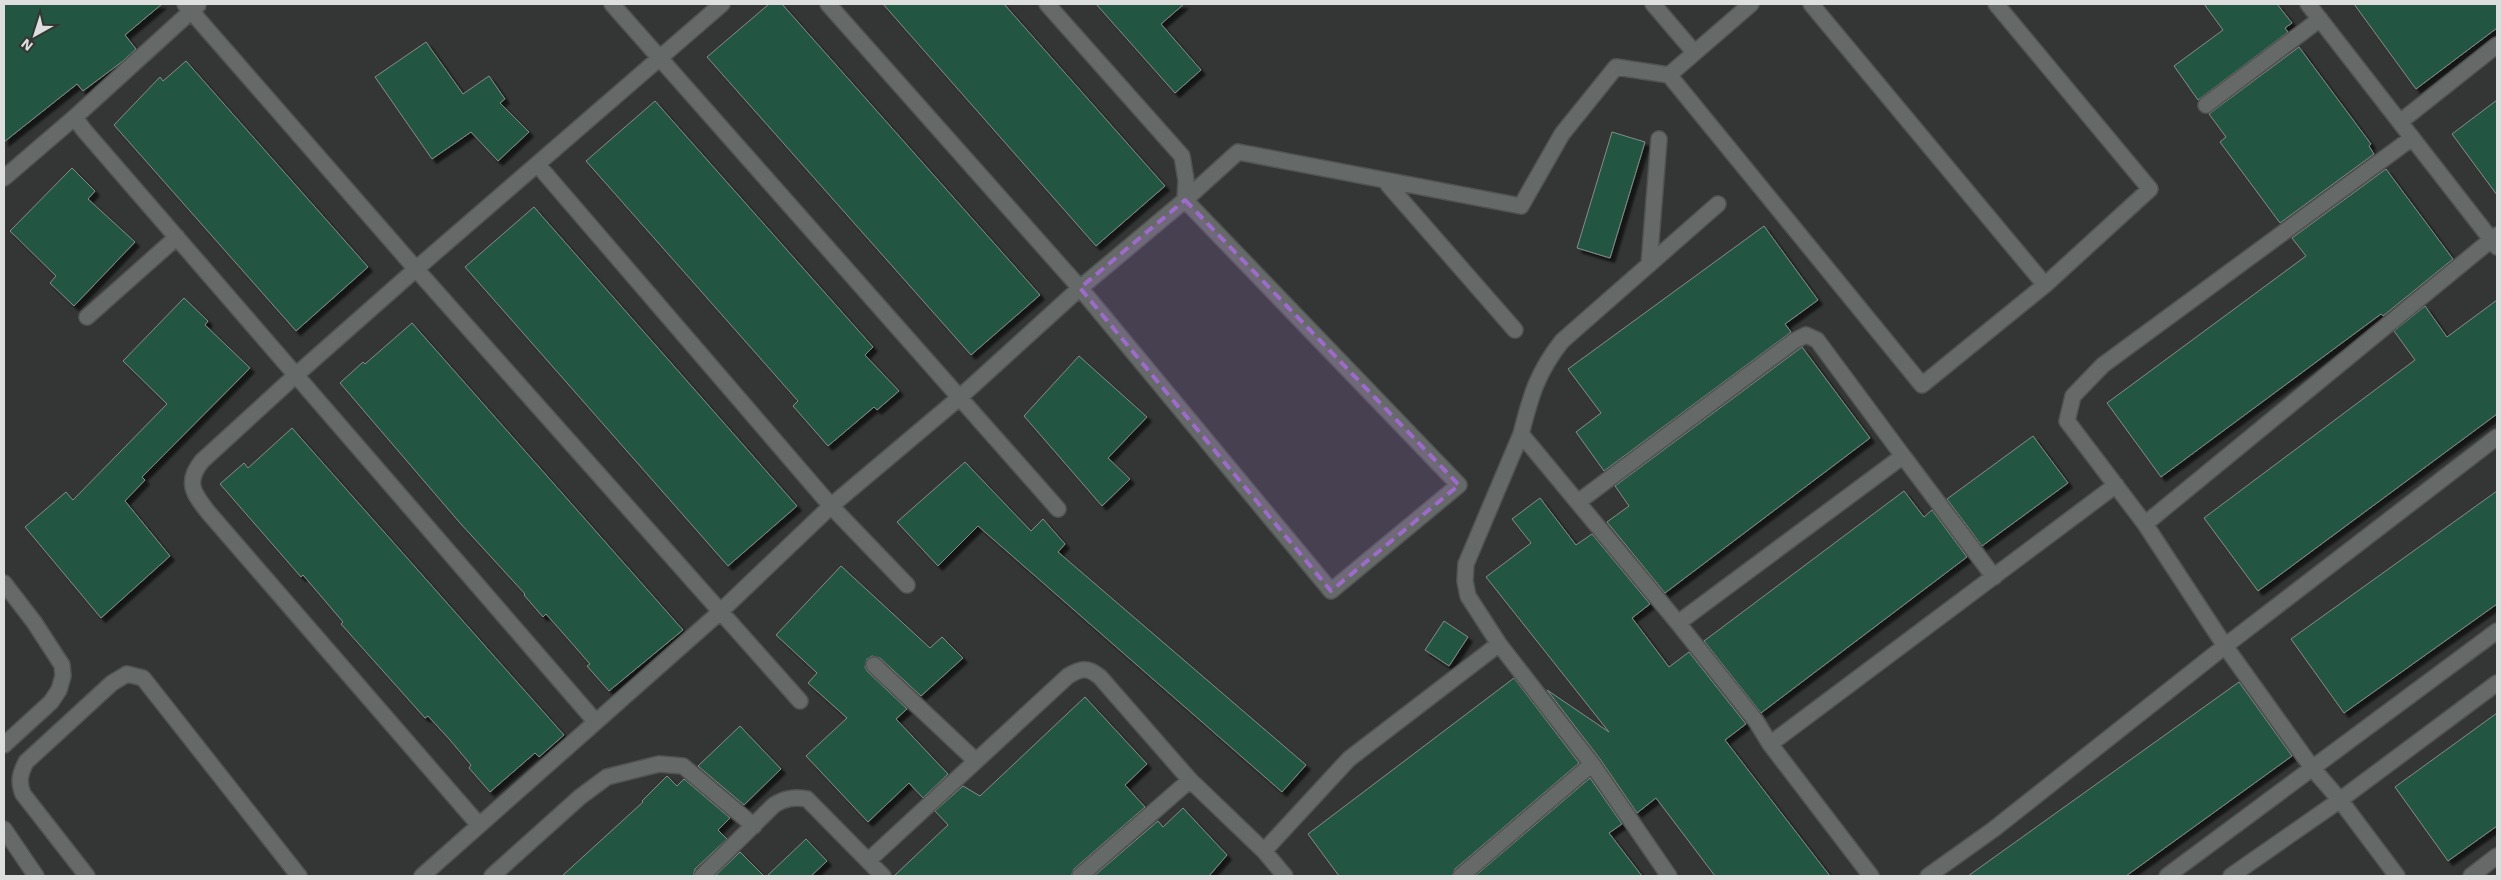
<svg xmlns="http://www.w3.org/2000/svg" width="2501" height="880" font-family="'Work Sans',sans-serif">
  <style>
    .building { fill: #215542; stroke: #888b8a; filter: url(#shadow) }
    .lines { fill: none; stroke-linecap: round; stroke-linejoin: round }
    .minor-casing { stroke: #515352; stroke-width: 18 }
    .minor { stroke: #656967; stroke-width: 15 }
    .marked { fill: #9d6bca; fill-opacity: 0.2; stroke: #9d6bca; stroke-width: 4; stroke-dasharray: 10 6; stroke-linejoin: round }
  </style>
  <defs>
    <filter id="shadow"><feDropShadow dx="4.5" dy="4.5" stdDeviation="1" flood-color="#0009"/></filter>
  </defs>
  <rect width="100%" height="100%" fill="#333634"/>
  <!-- building -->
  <path class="building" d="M4 4H162L125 35 136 49 123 61 83 91 77 84 4 142Z
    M769 4H782L1040 295 971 355 707 57Z
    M883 4H1004L1165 186 1096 246Z
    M1096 4H1184L1161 24 1201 70 1175 93Z
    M2204 4H2277L2292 23 2285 28 2288 32 2198 100 2174 66 2223 30Z
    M2354 4H2497V28L2416 89Z
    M426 42 463 94 489 76 505 99 500 103 529 132 498 161 471 132 432 159 375 77Z
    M2299 47 2371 144 2369 146 2374 154 2280 223 2220 142 2226 137 2209 114Z
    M186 61 368 267 296 331 114 125 160 77 163 81Z
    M2497 100V195L2452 134Z
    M655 101 873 347 865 355 899 391 877 410 874 407 828 446 793 406 798 401 586 161Z
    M1612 132 1645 142 1610 258 1577 248Z
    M72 168 95 191 88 199 135 242 74 306 50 283 56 276 10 231Z
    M2386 169 2453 259 2383 316 2381 314 2161 477 2107 403 2306 256 2292 238Z
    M534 207 797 506 728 566 465 267Z
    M1764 226 1818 300 1785 324 1791 332 1604 471 1576 432 1601 413 1568 369Z
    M184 298 208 321 205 325 250 368 142 477 145 480 125 501 170 556 101 618 25 527 66 492 73 500 167 404 123 361Z
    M2497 300V414L2258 591 2204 518 2415 360 2394 331 2425 306 2447 337Z
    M412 323 683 630 609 691 587 666 590 664 569 640 546 614 543 617 524 595 525 594 460 523 340 383 363 362 365 364Z
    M1802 347 1870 438 1665 593 1607 522 1629 506 1615 486Z
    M1079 356 1147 417 1108 458 1130 479 1102 506 1024 416Z
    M292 428 564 735 539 757 535 753 490 792 469 768 471 765 450 740 428 716 425 718 341 624 343 622 303 575 301 577 220 484 244 463 248 468Z
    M2033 436 2068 483 1982 546 1947 499Z
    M965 462 1031 531 1043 519 1065 544 1058 552 1306 765 1282 792 978 526 938 566 897 522Z
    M1904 491 1924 517 1932 510 1967 557 1761 713 1704 641Z
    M2497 491V604L2344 713 2291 639Z
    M1540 498 1576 545 1592 534 1650 604 1632 618 1669 667 1689 652 1746 724 1725 740 1830 876H1715L1656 798 1637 813 1600 759 1547 690 1609 732 1486 577 1531 543 1512 519Z
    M841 566 930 648 942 637 963 658 921 696 880 658 872 656 867 659 865 667 867 671 907 709 896 719 948 774 923 798 909 783 868 822 806 756 847 718 808 683 817 673 776 635Z
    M1444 621 1468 637 1449 666 1425 650Z
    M1514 678 1579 763 1455 869 1452 876H1339L1308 834Z
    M2239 682 2292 756 2126 876H1968Z
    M1085 697 1147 764 1125 785 1145 807 1074 869 1071 876H894L948 825 935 811 963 786 980 796Z
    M2497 713V826L2448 861 2395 787Z
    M740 726 781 769 744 805 698 766Z
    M667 776 677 786 684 779 730 818 718 830 727 839 695 869 693 876H562L643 802 642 801Z
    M1590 778 1622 824 1609 833 1642 876H1475Z
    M1183 808 1227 855 1209 876H1094L1158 821 1163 827Z
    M806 839 827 861 811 876H767Z
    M740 852 764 876H715Z"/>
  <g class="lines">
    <!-- minor casing -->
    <g class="minor-casing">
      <path id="minor" d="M185 4 416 269 296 375 202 461C185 482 193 493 208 512L479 825
        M612 4 1058 509
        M722 4 416 269 800 701
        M828 4 1080 288 1331 591 1459 485 1185 200 1238 152 1521 206 1562 134 1616 67 1669 75 1751 4
        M1653 4 1694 52
        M1811 4 2045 285
        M2308 4 2497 247
        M198 5 75 117 83 129 595 721
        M1669 75 1922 385 2045 285 2150 189 1996 4
        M2206 105 2320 19
        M2400 122 2497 45
        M537 164 831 506 907 585
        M4 178 75 117
        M1384 180 1515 330
        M1718 204 1562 341C1537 373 1531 395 1521 434L1678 623 1756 721 1770 744 2116 485
        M1649 265 1659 139
        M87 317 177 237
        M1521 434 1466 564 1465 581 1468 596 1499 644 1592 764 1669 876
        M1903 456 1994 577
        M1578 502 1794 341 1806 335 1817 340 1903 456 1678 623
        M2145 524 2497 235
        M4 583 34 622 62 665 63 676 59 690 51 702 4 745
        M874 665 976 761
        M1770 744 1871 876
        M4 829 36 876
        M1264 851 1349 759 1499 644
        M869 860 1068 676C1081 668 1088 667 1100 677L1190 780 1264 851 1285 876
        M87 876 23 794C18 781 20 774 26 762L112 683 127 674 143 678 299 876
        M422 876 720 612 831 506 959 398 1080 288 1185 200 1186 180 1182 156 1047 4
        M492 876 580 797 607 777 659 764 683 766 754 826
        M702 876 774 805C785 798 794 797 807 799L883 876
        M1080 876 1190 780
        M1461 876 1592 764
        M1928 876 1994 829 2225 646 2497 437
        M2167 876 2497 631
        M2231 876 2340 800 2497 683
        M2397 876 2340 800 2313 769 2225 646 2145 524 2067 421 2073 396 2103 365 2412 138
        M2471 876 2497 856"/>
    </g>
    <!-- minor -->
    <use href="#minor" class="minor"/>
  </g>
  <!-- marked area -->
  <path class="marked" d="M1185 200 1459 485 1331 591 1080 288Z"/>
  <!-- border -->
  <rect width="2501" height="880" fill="none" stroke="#dddfde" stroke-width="10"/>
  <!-- north arrow -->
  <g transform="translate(35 35) rotate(219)" stroke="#333634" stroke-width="4" paint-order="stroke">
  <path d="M0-4L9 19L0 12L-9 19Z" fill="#dddfde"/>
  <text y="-8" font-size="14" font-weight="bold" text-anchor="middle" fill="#dddfde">N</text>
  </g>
</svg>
